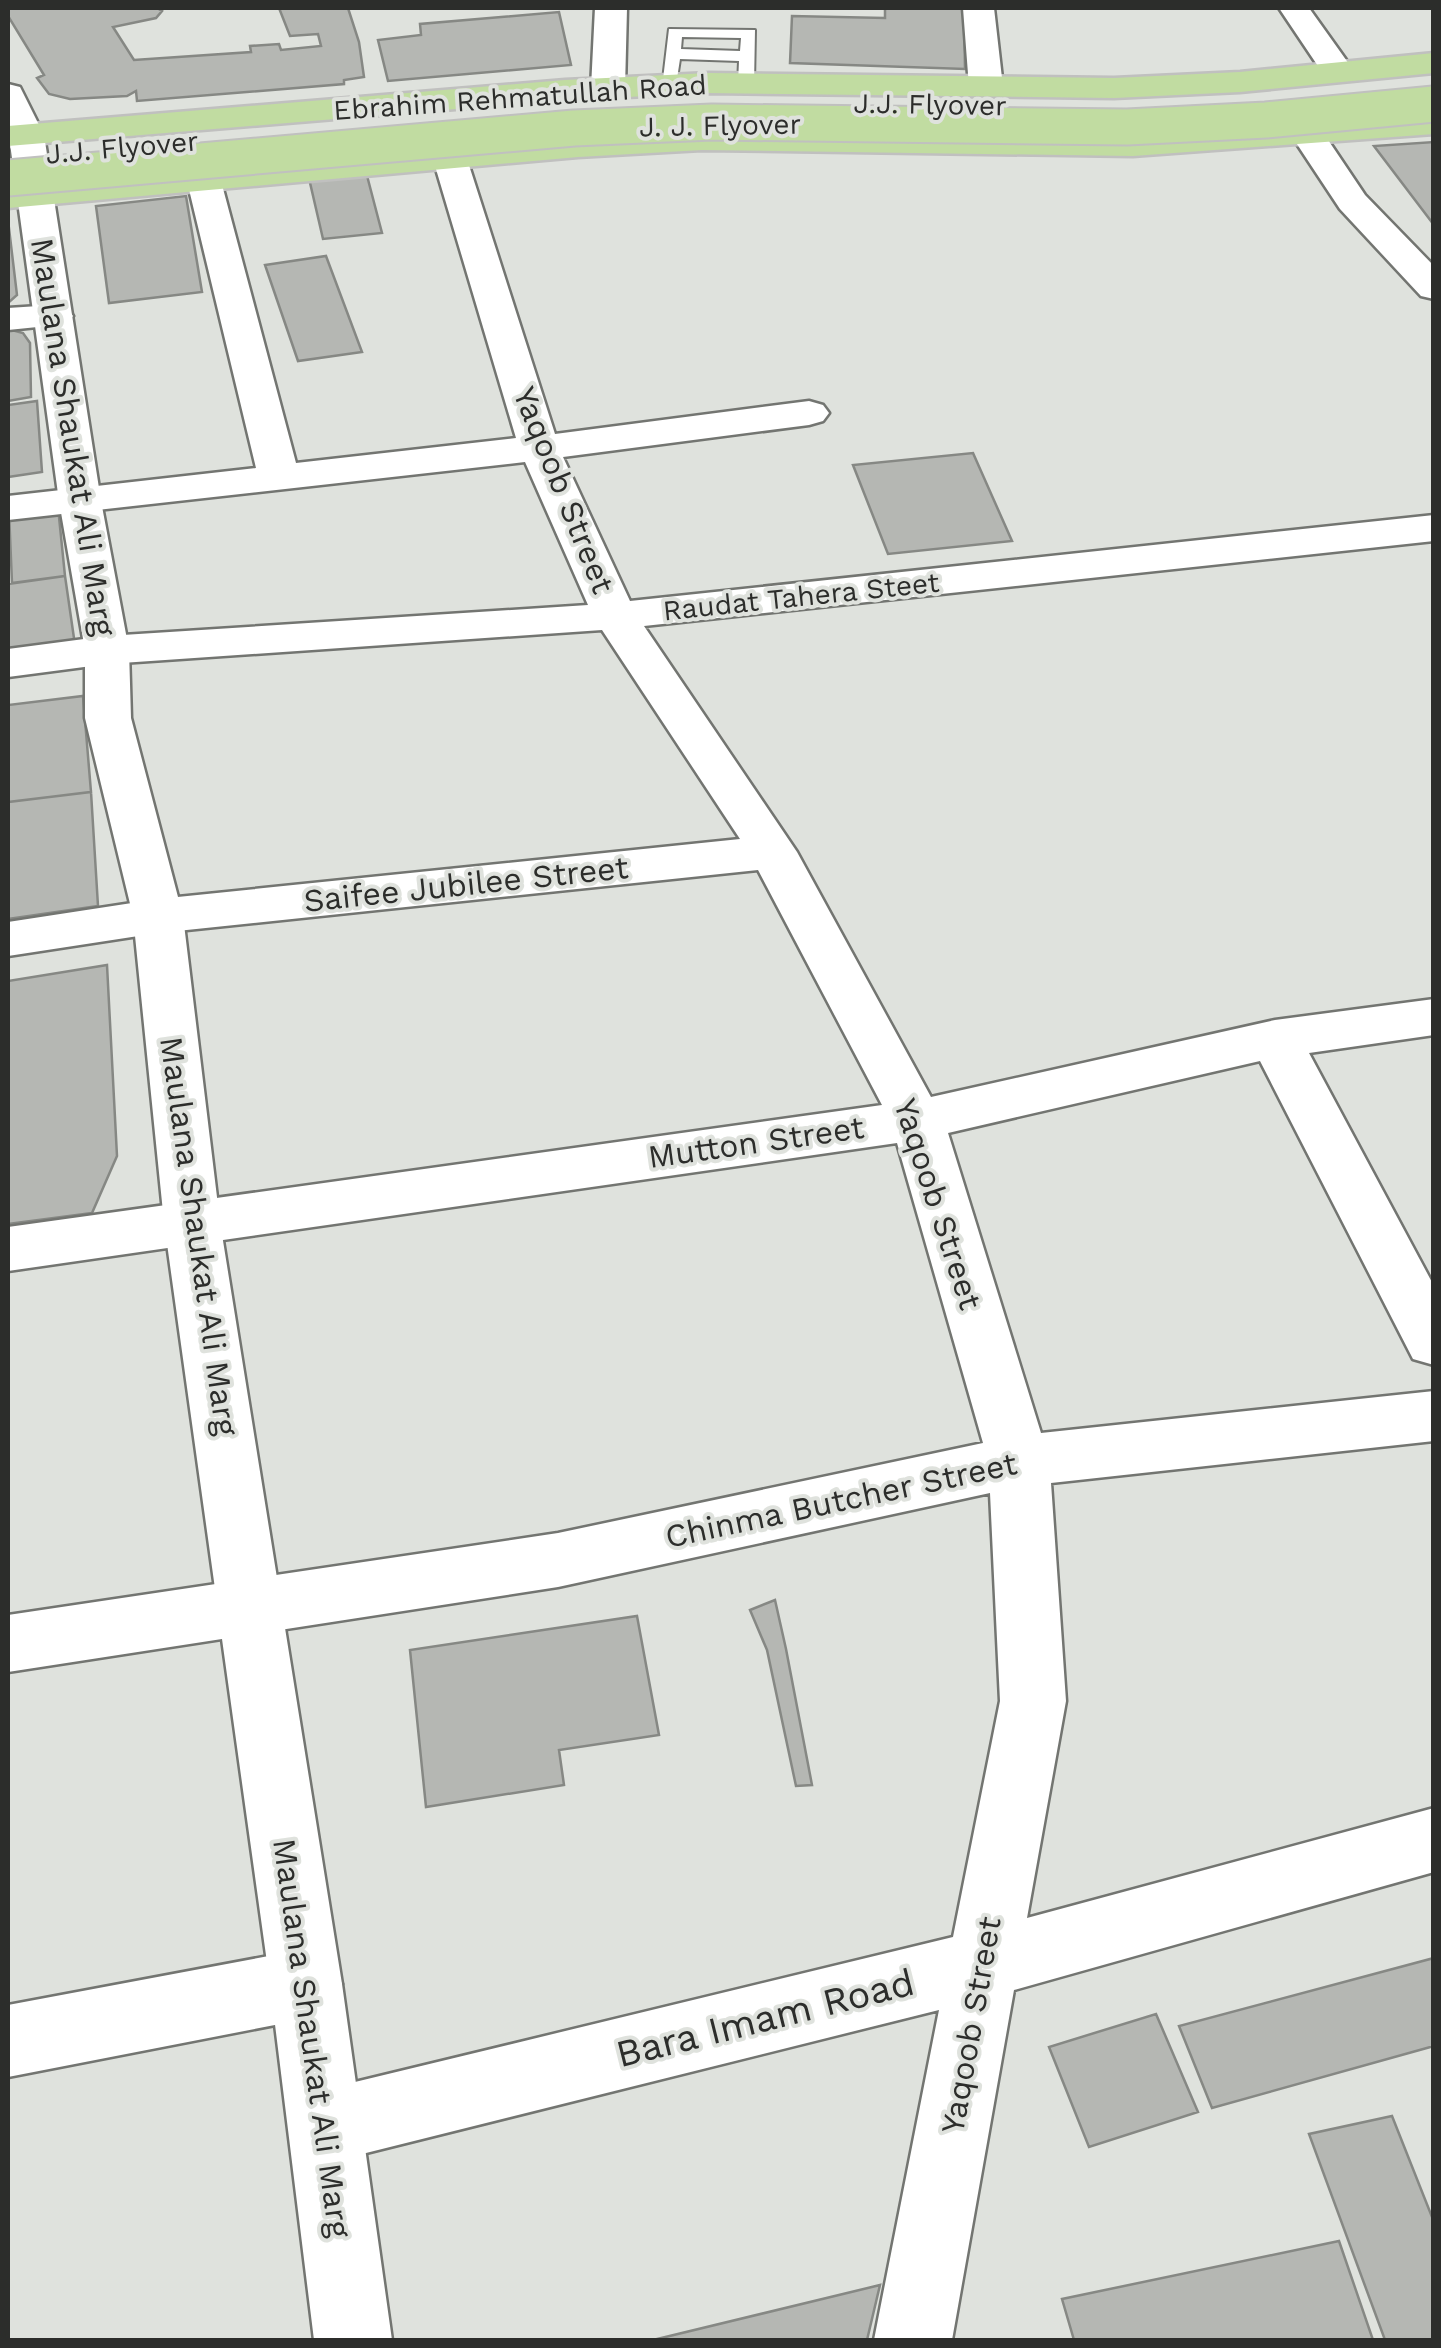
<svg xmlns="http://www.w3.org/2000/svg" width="1441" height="2348" font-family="'Work Sans',sans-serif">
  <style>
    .building { fill: #b5b7b3; stroke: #868884; stroke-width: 2.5 }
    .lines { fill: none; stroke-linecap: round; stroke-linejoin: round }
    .lane-casing { stroke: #737571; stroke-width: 4 }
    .street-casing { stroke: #737571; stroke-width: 5 }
    .secondary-casing { stroke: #737571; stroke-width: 5 }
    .primary-casing { stroke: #c0c0bf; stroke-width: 5 }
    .lane { fill: #fff; fill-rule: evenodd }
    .street { fill: #fff; fill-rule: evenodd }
    .secondary { fill: #fff; fill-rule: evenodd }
    .primary { fill: #c1dca1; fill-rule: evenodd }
    .primary-bridge-casing { stroke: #c0c0bf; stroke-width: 39; stroke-linecap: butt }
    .primary-bridge { stroke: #c1dca1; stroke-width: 35 }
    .labels { text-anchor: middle; stroke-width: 8; stroke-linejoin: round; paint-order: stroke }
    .far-street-label { font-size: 28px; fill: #2c2d2b; stroke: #dfe2dd }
    .street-label { font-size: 32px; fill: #2c2d2b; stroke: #dfe2dd }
    .near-street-label { font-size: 38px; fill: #2c2d2b; stroke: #dfe2dd }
  </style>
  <rect width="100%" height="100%" fill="#dfe2dd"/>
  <!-- building -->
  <path class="building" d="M8 8H157L162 11 156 18 113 27 134 60 251 52 250 46 279 44 281 50 321 46 318 34 290 36 279 8H348L359 42 364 77 344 80V84L137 101 136 91 127 96 70 99 49 94 37 78 44 75 8 16Z
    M885 8H964L965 69 790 63 792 16 885 18Z
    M559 12 571 65 388 81 378 40 421 35 420 24Z
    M1434 142V225L1374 146Z
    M365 168 382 233 323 239 308 174Z
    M186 196 202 292 109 303 96 206Z
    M8 220 17 295 8 303Z
    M326 256 362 352 298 361 265 265Z
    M8 329 23 333 30 343 31 397 8 401Z
    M37 401 42 472 8 477V405Z
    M973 453 1012 541 888 554 853 465Z
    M58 507 65 576 12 583 9 512Z
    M65 576 76 652 8 660V584Z
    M83 696 91 792 8 802V705Z
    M91 792 98 906 8 919V802Z
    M107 965 117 1156 92 1213 8 1224V981Z
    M775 1600 786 1649 812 1785 796 1786 767 1650 750 1610Z
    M637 1616 659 1735 559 1750 564 1785 426 1807 410 1650Z
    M1434 1958V2046L1212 2108 1179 2026Z
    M1156 2014 1198 2112 1089 2147 1049 2047Z
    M1392 2116 1434 2222V2340H1385L1309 2134Z
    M1339 2241 1373 2340H1074L1062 2299Z
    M880 2285 867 2340H653Z"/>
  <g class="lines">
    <!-- lane casing -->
    <g class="lane-casing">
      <path id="lane" d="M669 29 755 30 754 84 746 89 738 84 739 61 680 59 676 85 662 88ZM682 37 741 38 740 51 681 49Z"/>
    </g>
    <!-- street casing -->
    <g class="street-casing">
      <path id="street" d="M595 8H627L625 88 620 95H596L591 88Z
        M963 8H994L1003 87 998 94H974L969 87Z
        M1279 8H1309L1354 71 1350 78H1326Z
        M1308 125 1320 128 1365 195 1434 266V299L1421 296 1340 209 1291 135 1296 128Z
        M450 149 462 152 467 159 555 434 809 401 823 405 829 413 823 421 809 425 563 457 630 601 1434 515V541L644 626 797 852 931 1097 1275 1020 1434 999V1035L1309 1053 1434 1286V1365L1413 1359 1260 1061 948 1133 1041 1433 1434 1391V1441L1051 1483 1066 1701 1027 1918 1434 1808V1872L1014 1990 952 2340H874L939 2010 326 2163 300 2152 289 2126 300 2100 326 2089 953 1937 1000 1701 990 1493 558 1587 8 1672V1615L558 1533 983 1443 897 1143 8 1271V1227L882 1105 758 870 158 933 8 956V922L158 899 740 839 602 630 107 664 8 677V649L107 636 588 605 525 462 8 520V496L256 468 187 181 192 174 204 171 216 174 221 181 296 463 516 438 433 159 438 152Z
        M54 305 67 308 73 316 67 324 8 330V308Z
        M306 1949 331 1959 342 1984 331 2009 306 2019 8 2077V2005Z"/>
    </g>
    <!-- secondary casing -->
    <g class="secondary-casing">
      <path id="secondary" d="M8 84 20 87 44 135 101 501 129 650 131 718 183 916 220 1222 342 1984 392 2340H314L270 1984 164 1222 133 916 85 718V650L59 501 8 129Z"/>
    </g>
    <!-- primary casing -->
    <g class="primary-casing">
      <path id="primary" d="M1434 53V73L1240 92 1114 98 709 93 565 100 8 146V126L565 80 709 73 1114 78 1240 72Z
        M1434 114V134L1133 156 702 150 578 157 8 208V187L578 137 702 130 1133 136Z"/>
    </g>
    <!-- lane -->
    <use href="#lane" class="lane"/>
    <!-- street -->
    <use href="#street" class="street"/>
    <!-- secondary -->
    <use href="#secondary" class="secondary"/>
    <!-- primary -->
    <use href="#primary" class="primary"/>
    <!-- primary-bridge casing -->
    <g class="primary-bridge-casing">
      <path id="primary-bridge" d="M8 178 574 128 712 122 1127 127 1266 120 1434 104"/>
    </g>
    <!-- primary-bridge -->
    <use href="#primary-bridge" class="primary-bridge"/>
  </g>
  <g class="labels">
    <!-- far-street labels -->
    <g class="far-street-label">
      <text transform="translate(520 97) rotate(-4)" y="10">Ebrahim Rehmatullah Road</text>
      <text transform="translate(930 104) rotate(1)" y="10">J.J. Flyover</text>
      <text transform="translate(720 125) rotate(-1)" y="10">J. J. Flyover</text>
      <text transform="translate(122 147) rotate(-5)" y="10">J.J. Flyover</text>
      <text transform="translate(801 596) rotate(-6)" y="10">Raudat Tahera Steet</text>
    </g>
    <!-- street labels -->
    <g class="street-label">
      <text transform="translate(73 437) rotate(81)" y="11">Maulana Shaukat Ali Marg</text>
      <text transform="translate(564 490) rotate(68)" y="11">Yaqoob Street</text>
      <text transform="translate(466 884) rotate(-6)" y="11">Saifee Jubilee Street</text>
      <text transform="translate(756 1142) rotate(-8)" y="11">Mutton Street</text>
      <text transform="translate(938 1204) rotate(72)" y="11">Yaqoob Street</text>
      <text transform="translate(199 1236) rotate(82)" y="11">Maulana Shaukat Ali Marg</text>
      <text transform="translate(841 1500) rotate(-12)" y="11">Chinma Butcher Street</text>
      <text transform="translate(971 2025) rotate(-80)" y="11">Yaqoob Street</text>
      <text transform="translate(312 2038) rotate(82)" y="11">Maulana Shaukat Ali Marg</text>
    </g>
    <!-- near-street labels -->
    <g class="near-street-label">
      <text transform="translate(765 2018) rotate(-14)" y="13">Bara Imam Road</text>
    </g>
  </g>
  <!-- border -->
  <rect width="1441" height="2348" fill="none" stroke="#2c2d2b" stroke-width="20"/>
</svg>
